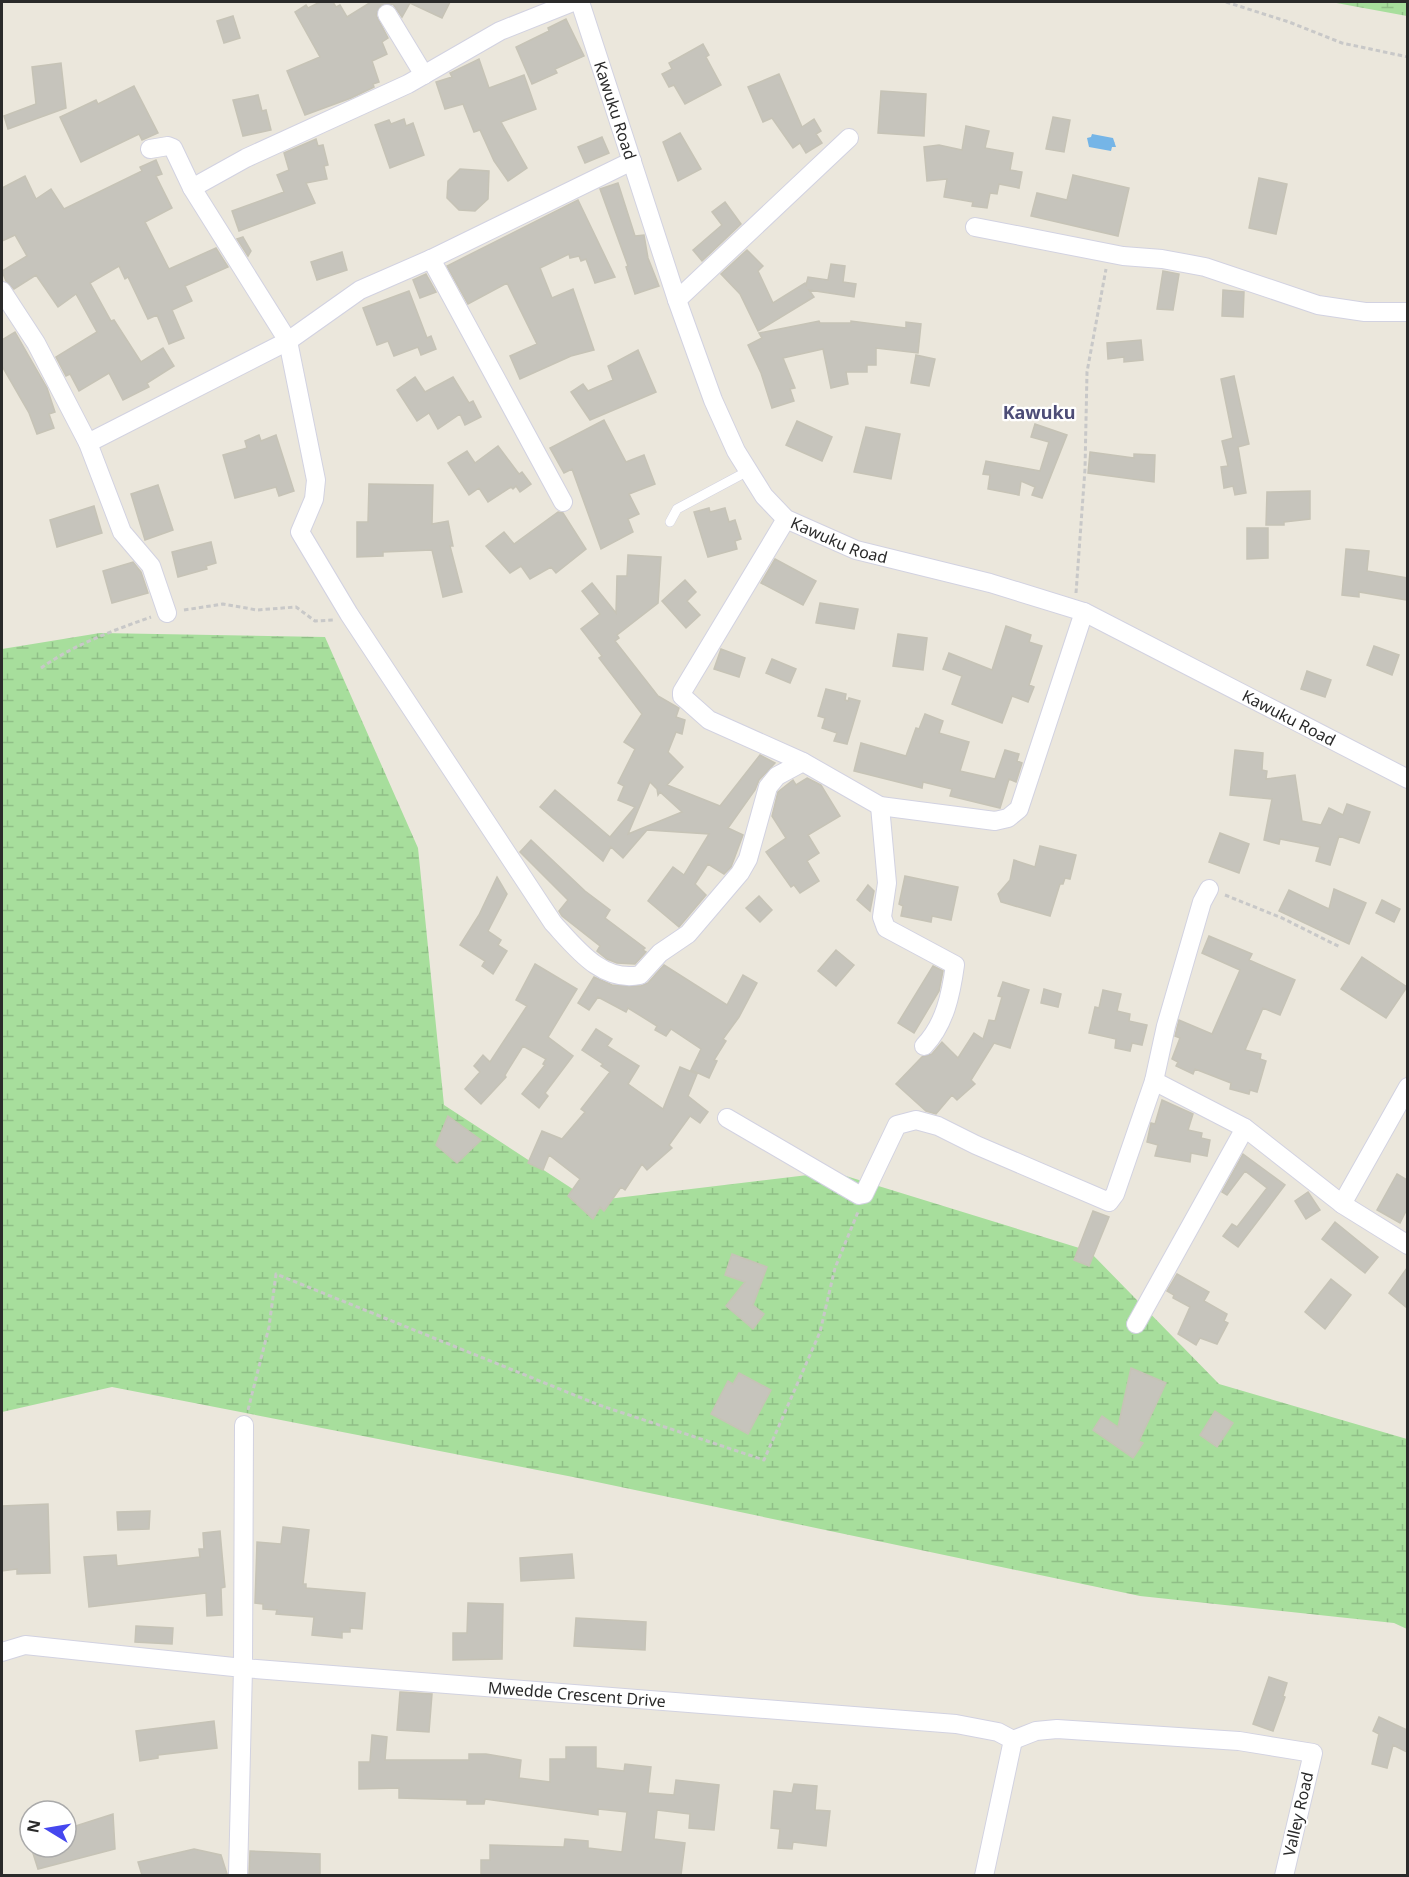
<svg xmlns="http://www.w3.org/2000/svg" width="1409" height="1877" font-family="'Noto Sans',sans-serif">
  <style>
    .wetland { fill: url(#wetland-marsh) }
    .water { fill: url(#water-ripples) }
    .building { fill: #c6c4bc; stroke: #c6c3b6; stroke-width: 1.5; fill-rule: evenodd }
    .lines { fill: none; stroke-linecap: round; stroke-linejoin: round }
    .lane-casing { stroke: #d2d2e1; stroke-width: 10 }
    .street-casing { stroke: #d2d2e1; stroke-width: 20 }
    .path { stroke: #c8c8c8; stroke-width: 3; stroke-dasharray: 4.5 3; stroke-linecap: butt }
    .lane { stroke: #fff; stroke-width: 9 }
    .street { stroke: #fff; stroke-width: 18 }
    .labels { text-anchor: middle; stroke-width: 4.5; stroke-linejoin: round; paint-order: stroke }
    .street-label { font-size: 16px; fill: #2a2a2a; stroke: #fff }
    .neighbourhood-label { font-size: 18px; font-weight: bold; fill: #4d4d77; stroke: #fff }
  </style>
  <defs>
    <pattern id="wetland-marsh" width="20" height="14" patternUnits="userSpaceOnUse" patternTransform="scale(1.5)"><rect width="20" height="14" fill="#a7de9c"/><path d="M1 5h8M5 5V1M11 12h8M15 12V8" fill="none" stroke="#90bf87"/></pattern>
    <pattern id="water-ripples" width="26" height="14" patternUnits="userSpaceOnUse" patternTransform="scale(1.5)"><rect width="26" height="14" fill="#75b5e7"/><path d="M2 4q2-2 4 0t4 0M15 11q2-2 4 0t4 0" fill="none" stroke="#6093bb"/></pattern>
  </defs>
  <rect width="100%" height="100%" fill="#ebe7dc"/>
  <!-- wetland -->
  <path class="wetland" d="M1331 2H1407V16Z
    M100 633 325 637 418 848 444 1105 591 1201 833 1172 1089 1251 1219 1384 1407 1439V1629L1394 1623 1140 1596 573 1477 112 1387 2 1412V649Z"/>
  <!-- water -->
  <path class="water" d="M1092 134 1113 138 1116 147H1112L1111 151 1089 147 1087 138 1091 137Z"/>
  <!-- building -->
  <path class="building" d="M320 2H333L336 7 340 5 347 17 371 2H450L442 18 410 3 402 17 393 4 381 5 376 15 388 38 382 42 387 54 372 61 379 82 373 84 374 87 351 98 305 115 287 71 320 57 295 12 306 5 308 8Z
    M233 16 240 38 224 43 217 21Z
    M566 19 584 56 555 69 557 73 532 84 516 47 549 31 548 28Z
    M703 44 709 55 706 57 721 85 685 104 674 85 669 87 662 74 672 69 669 63Z
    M479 59 489 88 524 75 536 109 501 122 527 168 508 181 494 161 480 130 474 132 463 104 445 109 436 82 452 77 450 73Z
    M61 63 66 108 8 129 4 116 36 104 32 67Z
    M779 74 802 127 814 119 821 131 816 134 822 143 806 153 800 143 793 148 772 118 763 122 748 87Z
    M134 86 158 133 142 140 139 134 81 162 60 117 96 100 98 104Z
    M881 91 926 94 924 136 878 133Z
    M258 95 262 111 266 110 271 130 243 136 233 100Z
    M1053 117 1070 120 1064 152 1046 149Z
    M404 119 406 126 413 123 424 155 390 168 375 125 389 120 391 124Z
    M966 126 989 131 985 148 1013 153 1010 170 1022 172 1019 188 999 184 997 194 990 193 987 208 972 206 973 202 944 197 947 179 927 181 924 147 939 145 962 150Z
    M680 133 701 169 678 181 663 142Z
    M602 137 609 153 585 163 578 147Z
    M316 139 318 146 323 145 328 165 324 166 327 179 306 183 315 203 239 231 232 211 284 192 277 175 289 170 284 153Z
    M156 160 162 174 156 176 172 208 145 222 169 269 216 248 228 267 185 286 192 301 172 310 184 338 169 344 157 315 148 319 128 277 125 279 119 266 90 283 111 321 114 320 141 362 163 348 174 366 147 383 149 387 123 400 109 373 79 391 70 374 66 376 56 357 97 332 76 294 58 307 36 275 14 289 6 281 2 271 27 256 15 235 2 241V188L25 176 36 199 51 189 64 209 142 171 140 167Z
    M460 169 489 171 488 199 475 211 459 210 447 198 448 181Z
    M1073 175 1129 188 1118 236 1031 216 1037 193 1067 200Z
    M1259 178 1287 184 1276 234 1249 228Z
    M618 183 635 236 644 235 648 258 659 286 635 294 626 267 628 266 600 189Z
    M578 200 615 277 595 283 586 259 581 261 579 256 570 258 569 254 540 268 552 298 573 289 594 350 571 356 520 379 510 356 537 344 507 283 468 304 447 266Z
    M725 202 741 224 702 261 693 250 722 225 712 212Z
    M243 237 251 251 248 256 237 239Z
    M747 250 763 266 758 271 773 303 805 283 806 285 808 277 828 280 831 264 845 266 843 282 856 284 854 297 809 290 814 297 758 331 740 294 721 274Z
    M342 252 347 270 317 280 311 262Z
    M1163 271 1179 274 1173 310 1157 309Z
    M426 274 436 292 420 298 413 280Z
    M1223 290 1244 292 1243 317 1222 316Z
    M409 291 427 338 431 336 436 349 421 355 418 347 394 356 388 341 377 345 363 308Z
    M819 321 820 323H851V321L906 328V322L921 324 918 353 876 348V365H867V372H846L848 384 831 388 823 349 783 358 795 388 790 389 794 401 772 408 761 373 748 345 762 338 759 333Z
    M15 332 47 388 55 412 49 414 54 428 37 434 29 413 2 366V340Z
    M1141 340 1143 360 1124 362V357L1108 359 1107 343Z
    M638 350 656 392 590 420 571 392 583 384 588 391 613 380 608 366Z
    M916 355 935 359 929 386 911 383Z
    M1234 376 1249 444 1238 447 1246 493 1235 495 1233 486 1224 488 1221 467 1228 466 1222 441 1233 438 1221 379Z
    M415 377 425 392 453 377 469 403 473 401 481 417 465 425 460 414 438 429 429 413 417 421 397 390Z
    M604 420 626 462 644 455 655 484 629 494 639 514 628 519 633 532 601 549 572 469 564 473 550 448Z
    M797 421 832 437 822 461 786 445Z
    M1035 424 1067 435 1042 498 1032 495 1035 487 1021 481 1019 495 988 489 990 475 983 474 986 461 1040 471 1049 442 1031 437Z
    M866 427 900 434 891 479 854 472Z
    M259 435 261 441 276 435 294 491 279 496 276 487 235 498 223 455 247 448 245 441Z
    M498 446 519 474 522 472 531 484 520 492 516 486 513 489 511 487 488 502 479 488 469 495 448 463 467 451 475 463Z
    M1090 452 1134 458V454L1155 455 1154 482 1088 473Z
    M369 484 433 485 432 524 448 521 453 546H450L462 592 443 597 432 550 383 552V556L357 557V522H368Z
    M158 485 173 530 145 540 131 494Z
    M1310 491V519L1284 522V525H1266L1267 492Z
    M94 506 102 533 57 547 50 520Z
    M709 508 710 512 725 508 729 522 735 520 741 539 735 541 737 549 708 557 694 512Z
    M558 512 563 513 586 549 556 573 551 567 530 579 521 566 510 573 486 546 504 532 514 544Z
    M1247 528H1268V558L1247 559Z
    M211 542 216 563 206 566 207 569 178 577 172 552Z
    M1346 549 1369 551 1367 571 1407 578V600L1359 592V597L1342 595Z
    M628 555 661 557 658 603 617 635 619 638 615 641 658 696 679 708 676 717 685 720 682 734 676 732 668 752 683 767 667 785 720 806 760 755 775 763 759 780 755 790 728 828 743 835 731 867 724 874 708 864 695 884 706 895 679 927 648 901 673 867 684 875 709 834 647 830 623 858 611 847 603 861 540 807 555 790 610 837 635 807 618 800 624 786 618 783 635 749 624 742 642 714 599 658 602 656 581 629 600 614 582 591 592 583 616 613 617 576H627ZM650 782 657 789 658 795 660 792 682 812 628 834Z
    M775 559 816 581 803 605 761 583Z
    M133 562 141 572 148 593 112 603 103 571Z
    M685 580 696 592 687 601 700 615 686 628 662 601Z
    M820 603 858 609 854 629 816 623Z
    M1006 626 1031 635 1029 642 1042 646 1029 685 1034 687 1028 702 1012 696 1002 723 952 704 962 676 943 669 949 653 992 670Z
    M898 634 927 638 923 670 893 666Z
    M1374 646 1399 655 1392 675 1367 665Z
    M721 649 745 658 739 677 714 669Z
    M772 659 796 669 790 683 766 673Z
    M1307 671 1331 680 1325 697 1301 689Z
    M826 689 846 694 845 700 848 701 849 698 860 701 847 744 834 741 837 733 822 728 825 718 818 716Z
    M925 714 943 721 939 733 969 742 960 771 995 779 1005 750 1019 754 1017 761 1022 763 1016 782 1009 779 1000 808 950 796 952 789 923 782 922 788 854 771 861 743 906 756 916 728 919 729Z
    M1235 750 1263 753 1262 770 1267 771 1266 779 1295 775 1302 821 1321 825 1329 808 1343 815 1347 804 1370 812 1359 843 1339 836 1330 865 1316 861 1320 847 1280 839 1279 844 1264 840 1272 799 1230 795Z
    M807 778 821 785 840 816 808 835 819 853 807 861 819 881 800 893 794 885 791 887 766 852 786 838 772 816 778 792 793 780 796 785Z
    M1220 833 1249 844 1239 873 1209 862Z
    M531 840 585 891 610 910 605 918 645 948 643 950 646 952 635 964 617 963 607 959 597 951 600 946 562 916 559 911 568 900 520 852Z
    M1040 846 1076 855 1070 879 1065 878 1063 884H1060L1050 916 1001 902 998 894 1010 880 1014 860 1035 867Z
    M905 876 958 887 951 920 932 916 931 922 901 916 903 906 899 904Z
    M497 877 507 894 488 931 501 940 498 945 507 951 493 974 482 966 485 961 460 945 479 915Z
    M868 885 874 891 870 911 857 900Z
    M1334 889 1366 903 1349 944 1279 911 1289 890 1329 909Z
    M759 896 772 910 760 922 746 908Z
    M1382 900 1400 909 1394 922 1376 913Z
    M1209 936 1252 954 1249 960 1295 980 1280 1015 1263 1008 1245 1050 1261 1054 1260 1059 1266 1061 1257 1092 1250 1090 1249 1094 1230 1089 1231 1083 1195 1069 1193 1074 1176 1066 1178 1062 1172 1059 1180 1038 1175 1036 1179 1020 1212 1034 1240 970 1202 953Z
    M836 950 854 965 836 986 818 971Z
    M1362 957 1407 987 1386 1018 1341 989Z
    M535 964 577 989 548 1037 573 1056 545 1093 548 1096 539 1108 522 1094 545 1065 543 1064 546 1059 523 1046 505 1075 506 1077 481 1104 465 1089 480 1072 474 1066 483 1055 490 1062 527 1006 516 1000Z
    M664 965 727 1005 743 975 757 983 739 1017 723 1039 726 1041 714 1060 717 1061 709 1078 691 1070 701 1049 671 1029 666 1036 655 1030 657 1026 628 1008 626 1012 598 997 589 1010 578 1003 594 977 612 985 641 986 648 983Z
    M933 966 943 971 939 991 914 1033 898 1023Z
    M1003 982 1029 990 1010 1048 994 1043 971 1080 975 1084 957 1100 952 1095 936 1114 926 1111 896 1084 922 1057 932 1054 942 1042 958 1058 974 1033 983 1039 989 1020 995 1021 1002 997 998 996Z
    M1044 989 1061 994 1058 1007 1041 1003Z
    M1103 990 1121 994 1117 1011 1130 1014 1129 1021 1147 1025 1142 1045 1132 1043 1130 1051 1115 1048 1116 1039 1089 1033 1095 1007 1099 1008Z
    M596 1029 612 1039 607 1046 639 1066 628 1084 663 1109 680 1067 697 1074 688 1096 708 1112 700 1123 690 1116 669 1145 672 1148 647 1170 642 1164 625 1190 621 1187 604 1211 600 1207 593 1219 568 1196 580 1179 549 1155 543 1170 528 1163 542 1131 562 1139 585 1112 581 1109 610 1072 601 1066 603 1064 582 1050Z
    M1162 1100 1193 1114 1188 1130 1202 1133 1201 1138 1210 1140 1207 1156 1191 1153 1190 1162 1155 1156 1158 1145 1147 1142 1151 1123 1155 1124Z
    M448 1116 481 1140 457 1163 436 1145Z
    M1243 1154 1285 1185 1238 1247 1223 1236 1232 1224 1237 1227 1267 1188 1245 1171 1227 1195 1222 1192Z
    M1397 1174 1407 1180V1209L1400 1223 1377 1210Z
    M1308 1192 1320 1210 1306 1219 1295 1201Z
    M1093 1211 1109 1217 1089 1266 1074 1260Z
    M1335 1222 1378 1257 1365 1273 1322 1239Z
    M732 1254 767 1267 753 1305 764 1314 753 1329 726 1306 745 1282 725 1275Z
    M1407 1268V1308L1389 1293Z
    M1177 1274 1209 1292 1204 1301 1227 1314 1224 1321 1228 1323 1217 1344 1200 1338 1196 1345 1178 1334 1190 1307 1173 1298 1174 1295 1167 1291Z
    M1331 1279 1351 1295 1325 1329 1305 1312Z
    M1131 1368 1166 1383 1139 1441 1143 1443 1133 1458 1093 1430 1102 1416 1118 1427Z
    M739 1373 771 1390 748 1434 711 1414 728 1381 733 1384Z
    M1215 1411 1233 1423 1217 1447 1200 1435Z
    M48 1504 50 1573 17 1574V1569L2 1571V1506Z
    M150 1511 149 1529 118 1530 117 1512Z
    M283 1527 309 1530 303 1584H306V1588L365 1593 362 1629 350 1628V1632H342V1638L312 1635 314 1617 276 1614 277 1610 263 1609V1604L255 1603 257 1542 281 1544Z
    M220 1531 225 1587 221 1588 222 1615 207 1616 206 1593 89 1607 84 1557 116 1555 117 1566 200 1557 199 1549H204L203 1533Z
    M572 1554 574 1578 521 1581 520 1558Z
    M468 1603 503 1604 502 1659 453 1660V1633H467Z
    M576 1618 646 1622 645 1650 574 1646Z
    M136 1626 173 1628 172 1644 135 1642Z
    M1269 1677 1287 1683 1283 1696 1285 1697 1273 1731 1253 1724Z
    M400 1692 432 1694 429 1732 397 1730Z
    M1379 1717 1407 1730V1752L1393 1745 1387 1768 1372 1764 1379 1734 1373 1731Z
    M214 1721 217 1748 158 1755V1758L140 1761 136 1731Z
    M372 1735 387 1737 385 1760H469V1754H486L521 1760 519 1778 550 1782V1759H566V1747H596V1768L624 1771 625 1764 651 1767 648 1793 674 1795 676 1780 719 1785 714 1830 689 1828 690 1814 657 1810 654 1839 685 1843 681 1875H481V1860H490V1845L564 1847 565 1839 588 1841V1848L622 1852 627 1812 598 1809V1815L485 1799 484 1804H467V1800L399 1798V1788L359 1789V1762H370Z
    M794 1784 817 1786 815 1810 830 1811 826 1846 793 1842 792 1849 778 1848 780 1829 771 1828 774 1791 792 1793Z
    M113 1814 115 1849 38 1869 31 1847H66V1829Z
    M194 1849 221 1855 227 1874 142 1875 138 1862Z
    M250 1851 320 1854V1875H249Z"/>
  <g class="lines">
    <!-- lane casing -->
    <g class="lane-casing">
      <path id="lane" d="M670 522 677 509 748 471"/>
    </g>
    <!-- street casing -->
    <g class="street-casing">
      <g id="street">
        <path id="s1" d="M580 2 677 300 713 400 736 451 764 496 786 519 856 550 990 583 1084 612 1408 779"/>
        <path d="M387 14 424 75"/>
        <path d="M150 149 168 146 173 148 192 188 288 341 316 480 314 499 300 532 349 614 553 923C576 948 602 983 640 975L660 953 688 934 740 873 748 859 768 787 777 776 803 762"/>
        <path d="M192 188 246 158 408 84 500 31 573 2"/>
        <path d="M975 227 1123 256 1162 259 1205 267 1318 305 1365 312H1408"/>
        <path d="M431 259 563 502"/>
        <path d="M2 291 36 343 88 443 122 532 151 566 167 613"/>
        <path d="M677 300 849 138"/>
        <path d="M88 443 288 341 360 290 431 259 632 161"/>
        <path d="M786 519 682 692V696L709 720 803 762 880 806 995 821 1008 818 1019 809 1084 612"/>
        <path d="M880 806 887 883 882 917 886 928 955 965C951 994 945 1024 924 1046"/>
        <path d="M1154 1081 1245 1128 1342 1204 1408 1245"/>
        <path d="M727 1118 859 1195 864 1194 897 1125 916 1120 938 1126 976 1145 1109 1202 1115 1194 1154 1081 1166 1026 1202 902 1209 889"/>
        <path d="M1342 1204 1408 1087"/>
        <path d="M1136 1324 1245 1128"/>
        <path id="s2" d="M244 1425 243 1668 956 1724 998 1732 1013 1740 984 1876"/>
        <path d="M2 1652 25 1645 243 1668 238 1876"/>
        <path d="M1013 1740 1036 1731 1057 1729 1239 1741 1313 1753 1284 1876"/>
      </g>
    </g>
    <!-- path -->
    <path class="path" d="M1226 2 1289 22 1342 43 1408 57
      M1076 593 1085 469 1087 372 1106 269
      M184 610 223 604 257 610 296 607 315 621 333 620
      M41 668C75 644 112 631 151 617
      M1225 895 1282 918 1340 947
      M248 1410 269 1327 276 1274 599 1405 764 1460 820 1332 835 1268 858 1212"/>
    <!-- lane -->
    <use href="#lane" class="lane"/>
    <!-- street -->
    <use href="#street" class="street"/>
  </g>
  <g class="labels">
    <!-- street labels -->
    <g class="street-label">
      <text dy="6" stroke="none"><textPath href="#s1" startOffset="114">Kawuku Road</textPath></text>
      <text dy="6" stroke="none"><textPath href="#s1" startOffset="618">Kawuku Road</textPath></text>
      <text dy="6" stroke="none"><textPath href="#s1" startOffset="1104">Kawuku Road</textPath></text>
      <text dy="6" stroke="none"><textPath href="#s2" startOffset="578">Mwedde Crescent Drive</textPath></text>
      <text transform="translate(1298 1814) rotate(-77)" y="6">Valley Road</text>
    </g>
    <!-- neighbourhood labels -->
    <g class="neighbourhood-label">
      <text x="1039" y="419">Kawuku</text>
    </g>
  </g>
  <!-- border -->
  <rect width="1409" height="1877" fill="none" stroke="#2a2a2a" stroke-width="6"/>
  <!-- north arrow -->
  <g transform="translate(48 1829) rotate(281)"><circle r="28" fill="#ffffff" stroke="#aaaaaa" stroke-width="1.5"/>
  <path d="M0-4.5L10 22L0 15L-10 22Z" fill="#4547ef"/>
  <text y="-9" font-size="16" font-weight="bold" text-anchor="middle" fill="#2a2a2a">N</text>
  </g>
</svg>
